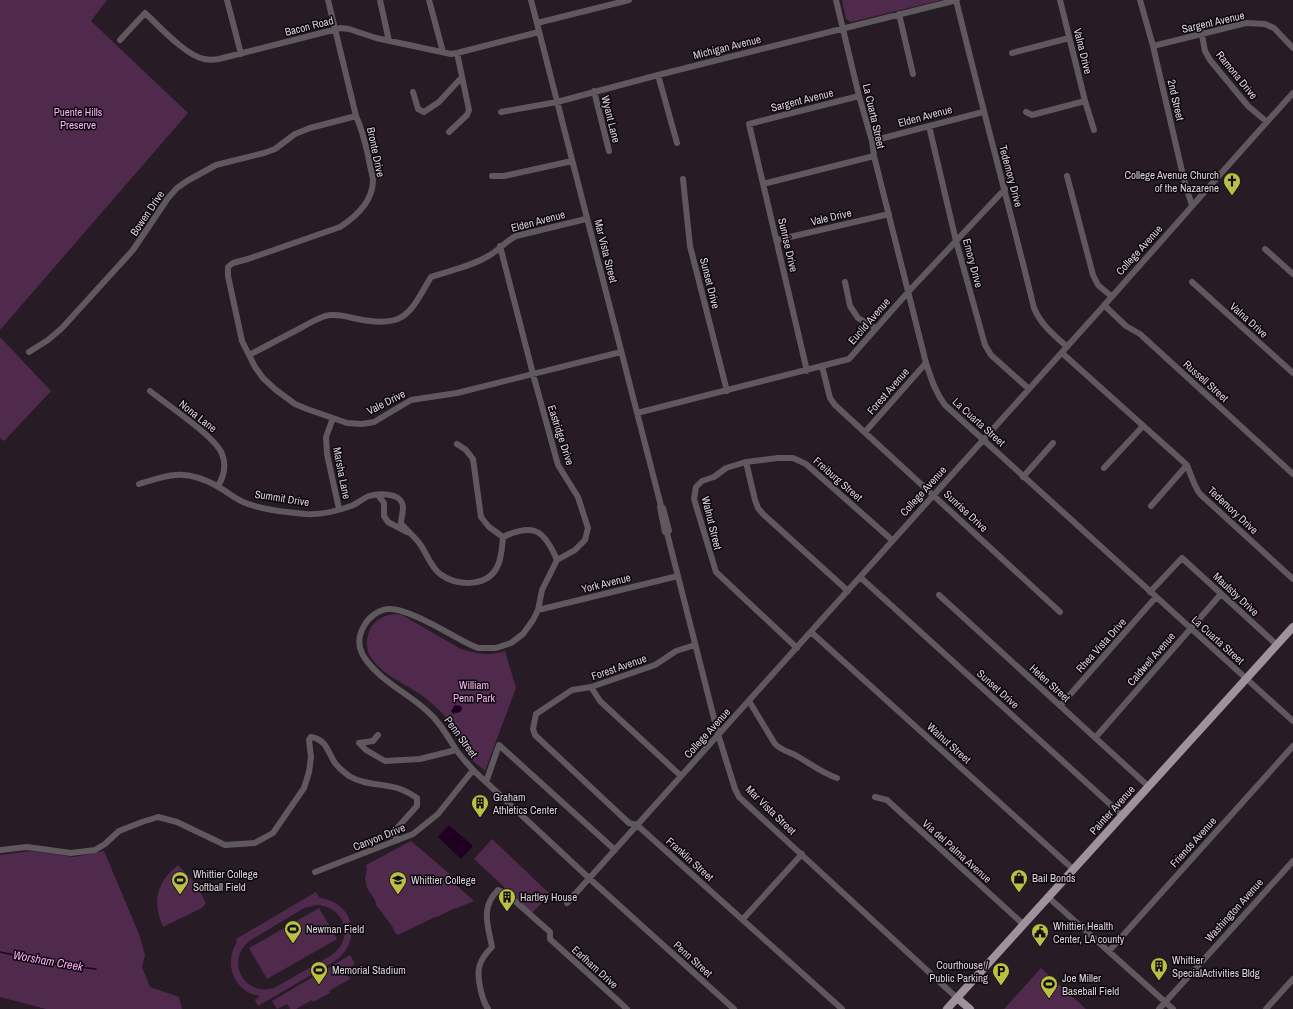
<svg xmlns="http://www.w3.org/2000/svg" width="1293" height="1009" font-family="'Archivo Narrow',sans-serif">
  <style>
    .green { fill: #4f2a4d; fill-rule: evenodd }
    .water { fill: #200020 }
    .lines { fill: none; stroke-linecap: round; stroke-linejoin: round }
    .stream { stroke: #200020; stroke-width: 1.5 }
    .minor { stroke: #5f595e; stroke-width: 6 }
    .major { stroke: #9f929e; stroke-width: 8 }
    .labels { text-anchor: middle; stroke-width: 3; stroke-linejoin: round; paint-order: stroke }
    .street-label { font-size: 11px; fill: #dbd3da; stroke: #0c070c }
    .park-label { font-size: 11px; fill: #f8b6f2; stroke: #0c070c }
    .poi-label { font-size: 11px; fill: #dbd3da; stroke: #0c070c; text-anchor: start }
    .water-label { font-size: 12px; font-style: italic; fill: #fdabf6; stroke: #0c070c }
  </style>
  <rect width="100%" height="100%" fill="#271b26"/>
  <!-- green -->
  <path class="green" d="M0 0H107L91 21 188 113 0 330Z
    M842 0H942L851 22 846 19Z
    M0 337 51 391 4 441 0 438Z
    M395 614 402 615 461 649C476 654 490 656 505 651L516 688 485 771C481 767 475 763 471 759 465 752 462 742 458 735 453 727 448 719 441 712 435 706 428 700 420 694 401 681 356 664 369 632 373 620 384 615 395 614Z
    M492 839 550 894 532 913 474 859Z
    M411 841 457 880 456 885 474 901 457 908H455L437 917H435L398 935 395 933 392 926 376 905 375 900 367 888 365 878 367 870 366 865Z
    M31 851 74 857 104 851 139 934 145 955 142 967 150 987 179 997 182 1009H46L0 997V855Z
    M178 865 196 884 206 903 202 908 163 927C152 902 156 883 178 865Z
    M316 892 320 898C354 902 363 941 335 961L258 1006 255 1000 260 996C234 992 223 964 237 942L236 939ZM316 905C345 906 355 938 332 955L274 988C243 997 224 959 251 940L304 908Z
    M319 908 337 939 267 979 249 948Z
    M350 955 355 964 345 970 350 979 329 991 330 993 313 1002 312 1000 296 1009H290L287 1004 277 1009 272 1001Z
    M1041 968 1086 1009H1004Z"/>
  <!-- water -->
  <path class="water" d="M455 705 461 706 462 709 460 712 453 714 451 711Z
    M449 825 473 846 461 859 438 837Z"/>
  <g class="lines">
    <!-- stream -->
    <path class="stream" d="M0 952 60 965 96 969"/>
    <!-- minor -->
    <path class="minor" d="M227 0 241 54
      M328 0 356 116C362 129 365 142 368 155 369 163 372 172 373 180 373 201 357 216 340 227L248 259 233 263 228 267V276L242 341 255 367 263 378 276 390 295 404 307 409 347 423 362 424 374 422 411 400 457 393 621 352
      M380 0 389 41
      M429 0 443 52
      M531 0 661 506 663 508 669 531 667 533 718 734 735 789 739 797 957 998
      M836 0 859 96 872 141 874 156 926 363C931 378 935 392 945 405L1293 721
      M956 0C981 103 1009 205 1034 308 1041 325 1054 335 1067 347
      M1060 0 1085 101 1094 130
      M1140 0 1153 46 1185 184 1192 205
      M899 14 913 74
      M537 23 629 0
      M1202 35 1205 51 1210 60 1248 106 1267 122
      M120 40 145 13C159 26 185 55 204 59 209 60 214 60 219 59L341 28 349 29 376 38 451 54 457 53 539 32
      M1153 46 1246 23 1265 24 1274 28 1293 48
      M1012 53 1069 38
      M658 75 677 143
      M594 91 609 151
      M413 92 418 109 424 112 439 102 462 77
      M501 112 557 102 658 75 957 0
      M1026 112 1032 115 1085 101
      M929 126 956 241 985 345 991 355 1029 389
      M449 132 467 115 469 110 457 53
      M872 141 983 112
      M492 176H504L572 161
      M1067 176 1093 275 1098 285 1111 296
      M683 179 690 246 727 391
      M763 184 874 156
      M777 240 889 214
      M500 246 533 374 558 465 578 497 588 528 585 540 575 550 557 560 542 590 538 610 533 620 523 634 511 643 496 648H478L471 645C452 636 407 607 388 609 378 610 369 617 364 626 358 636 358 647 364 657 380 681 406 692 426 710 439 721 446 734 455 748 460 756 467 763 473 770L590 879 734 1009
      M1265 249 1293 274
      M845 282 850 306 858 318 875 328
      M1192 282 1293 373
      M1104 305 1126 326 1140 334 1293 474
      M29 352 48 340 62 328 133 250 168 198 177 188 187 181 216 165 264 153 275 149 295 134 310 128 356 116
      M1062 353 1187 465C1191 475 1194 486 1200 494L1293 579
      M249 355C265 347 281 338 297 330 306 325 316 319 325 316 336 313 347 317 358 319 405 329 410 313 431 277 451 270 473 266 490 255 500 249 506 241 516 236L586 219
      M822 366 830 398 835 405 1060 612
      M807 371 749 124 859 96
      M150 391C166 404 216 437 222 454 227 466 224 476 218 486
      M637 413 849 359 909 291 1005 189
      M333 418 326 437 327 454 339 509
      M865 432 926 363
      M457 444 466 450 473 459 481 517 489 527 503 537
      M746 462 755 500 758 508 763 514 848 591
      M1104 468 1143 426
      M1023 477 1053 443
      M139 484C171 474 186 469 217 486 226 491 234 498 243 502 262 510 286 512 306 514 320 515 337 511 351 506 357 504 363 498 369 496 378 493 399 493 402 503 405 508 401 517 401 523 407 531 414 536 420 544 427 554 430 566 440 574 458 587 489 587 498 565 502 556 502 546 503 537
      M378 495 384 503V516L388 522 407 532
      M1151 506 1187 465
      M660 507 665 532 667 533
      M503 537C533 523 544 529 557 560
      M860 577 1122 815
      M1150 592 1182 558 1277 645
      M939 595 1148 786
      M538 610 678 576
      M811 632 1073 869
      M695 645 676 651 655 665 591 687 572 690 536 714 533 729 535 735 629 823 637 825 842 1009
      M797 648 716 572 694 499 696 487 702 481 714 477 726 468 746 462 778 458H793L806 464 892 540
      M591 687 600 701 681 776
      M749 701 775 744C781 750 789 752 797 756 811 764 822 773 837 778
      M1060 706 1156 597
      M378 735 373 741 359 743 366 750 385 761 420 759 456 750
      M1095 738 1221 594
      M486 782 499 745 615 850
      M875 797 887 800 1023 924
      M0 850 27 847 71 853 95 850 105 844 119 831 142 822 158 817 177 822 225 845 255 843 273 833 304 788 309 772 311 757 309 740 311 737C327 740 327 751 335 763 338 767 345 773 349 776 366 786 383 783 400 789 406 791 411 794 417 798V806L397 828 395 836 398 840
      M315 872 413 834 438 814 473 770
      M1048 897 1173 1009
      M567 903C733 719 898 534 1064 350 1141 265 1216 178 1293 93
      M743 919 802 854
      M1109 951 1293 746
      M488 1009C482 1000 477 979 479 968 480 961 487 952 492 947 488 925 480 908 498 890L507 894 550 932V939L627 1009
      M1159 1009 1293 861
      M1266 1009 1293 979"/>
    <!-- major -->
    <path class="major" d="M957 998 970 1009
      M947 1009 1293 627"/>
  </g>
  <!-- icons -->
  <defs>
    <g id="church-pin" transform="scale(0.9)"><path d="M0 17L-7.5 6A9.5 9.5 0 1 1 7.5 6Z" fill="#bbc044" stroke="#0c070c"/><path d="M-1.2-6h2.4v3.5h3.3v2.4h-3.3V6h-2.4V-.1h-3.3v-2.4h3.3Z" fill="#111"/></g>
    <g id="building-pin" transform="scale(0.9)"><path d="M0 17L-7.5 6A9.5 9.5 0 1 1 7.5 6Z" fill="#bbc044" stroke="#0c070c"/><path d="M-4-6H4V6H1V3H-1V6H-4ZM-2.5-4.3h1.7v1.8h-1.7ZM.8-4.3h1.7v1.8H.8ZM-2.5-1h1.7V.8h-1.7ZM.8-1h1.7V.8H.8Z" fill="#111"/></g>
    <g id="shop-pin" transform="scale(0.9)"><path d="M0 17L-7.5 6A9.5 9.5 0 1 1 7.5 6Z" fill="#bbc044" stroke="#0c070c"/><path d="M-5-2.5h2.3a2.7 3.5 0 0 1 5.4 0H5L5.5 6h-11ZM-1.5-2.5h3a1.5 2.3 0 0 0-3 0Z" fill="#111"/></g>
    <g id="stadium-pin" transform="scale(0.9)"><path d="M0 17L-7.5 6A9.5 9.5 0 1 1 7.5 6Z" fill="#bbc044" stroke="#0c070c"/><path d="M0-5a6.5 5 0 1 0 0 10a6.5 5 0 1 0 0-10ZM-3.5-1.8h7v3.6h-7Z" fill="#111"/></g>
    <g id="university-pin" transform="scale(0.9)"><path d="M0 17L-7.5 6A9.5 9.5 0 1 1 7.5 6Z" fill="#bbc044" stroke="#0c070c"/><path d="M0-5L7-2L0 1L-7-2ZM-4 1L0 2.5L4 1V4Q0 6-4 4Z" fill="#111"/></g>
    <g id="civic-pin" transform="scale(0.9)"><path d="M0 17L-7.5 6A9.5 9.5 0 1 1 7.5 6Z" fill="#bbc044" stroke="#0c070c"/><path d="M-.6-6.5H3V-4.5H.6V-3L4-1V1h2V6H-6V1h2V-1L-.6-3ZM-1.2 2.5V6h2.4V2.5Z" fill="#111"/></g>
    <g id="parking-pin" transform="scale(0.9)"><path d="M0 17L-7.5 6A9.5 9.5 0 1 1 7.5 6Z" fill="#bbc044" stroke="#0c070c"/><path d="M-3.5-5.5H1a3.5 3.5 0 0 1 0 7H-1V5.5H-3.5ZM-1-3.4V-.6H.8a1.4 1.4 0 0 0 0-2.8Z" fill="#111"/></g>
  </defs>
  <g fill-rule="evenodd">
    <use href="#church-pin" x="1232" y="181"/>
    <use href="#building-pin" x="480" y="803"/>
    <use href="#shop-pin" x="1019" y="878"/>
    <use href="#stadium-pin" x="180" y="880"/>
    <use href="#university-pin" x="398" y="880"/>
    <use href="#building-pin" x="507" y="897"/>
    <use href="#stadium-pin" x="293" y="929"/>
    <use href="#civic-pin" x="1040" y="932"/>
    <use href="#building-pin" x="1159" y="966"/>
    <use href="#stadium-pin" x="319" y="970"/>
    <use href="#parking-pin" x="1001" y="971"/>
    <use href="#stadium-pin" x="1049" y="984"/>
  </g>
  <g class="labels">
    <!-- street labels -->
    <g class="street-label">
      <text transform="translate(1213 22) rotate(-13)" y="4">Sargent Avenue</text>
      <text transform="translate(309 26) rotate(-14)" y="4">Bacon Road</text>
      <text transform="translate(727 47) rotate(-14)" y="4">Michigan Avenue</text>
      <text transform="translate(1083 51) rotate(76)" y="4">Valna Drive</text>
      <text transform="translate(1237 75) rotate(51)" y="4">Ramona Drive</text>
      <text transform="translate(802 100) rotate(-14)" y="4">Sargent Avenue</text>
      <text transform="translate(1176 100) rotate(77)" y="4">2nd Street</text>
      <text transform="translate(874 116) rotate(77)" y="4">La Cuarta Street</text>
      <text transform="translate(925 116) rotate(-15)" y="4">Elden Avenue</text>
      <text transform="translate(611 119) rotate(76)" y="4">Wyant Lane</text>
      <text transform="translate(376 152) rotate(78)" y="4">Bronte Drive</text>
      <text transform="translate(1011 176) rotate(75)" y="4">Tedemory Drive</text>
      <text transform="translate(147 213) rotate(-56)" y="4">Bowen Drive</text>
      <text transform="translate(831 217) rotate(-13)" y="4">Vale Drive</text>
      <text transform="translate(538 221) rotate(-15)" y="4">Elden Avenue</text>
      <text transform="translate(788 245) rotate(77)" y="4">Sunrise Drive</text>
      <text transform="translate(1139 250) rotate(-48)" y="4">College Avenue</text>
      <text transform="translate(606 251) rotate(76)" y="4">Mar Vista Street</text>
      <text transform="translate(973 263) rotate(75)" y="4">Emory Drive</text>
      <text transform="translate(710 283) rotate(76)" y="4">Sunset Drive</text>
      <text transform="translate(1249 320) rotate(42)" y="4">Valna Drive</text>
      <text transform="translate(869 321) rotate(-49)" y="4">Euclid Avenue</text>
      <text transform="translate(1206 381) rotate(42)" y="4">Russell Street</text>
      <text transform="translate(888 391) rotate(-49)" y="4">Forest Avenue</text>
      <text transform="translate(386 402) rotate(-27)" y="4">Vale Drive</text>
      <text transform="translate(198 416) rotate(38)" y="4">Nona Lane</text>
      <text transform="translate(979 422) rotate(42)" y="4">La Cuarta Street</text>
      <text transform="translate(561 435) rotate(72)" y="4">Eastridge Drive</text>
      <text transform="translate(342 473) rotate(79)" y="4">Marsha Lane</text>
      <text transform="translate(838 479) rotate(41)" y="4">Freiburg Street</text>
      <text transform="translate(923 491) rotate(-48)" y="4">College Avenue</text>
      <text transform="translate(282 498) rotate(9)" y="4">Summit Drive</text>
      <text transform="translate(1233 510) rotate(43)" y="4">Tedemory Drive</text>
      <text transform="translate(966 511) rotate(43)" y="4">Sunrise Drive</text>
      <text transform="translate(712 523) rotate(76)" y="4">Walnut Street</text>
      <text transform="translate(606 583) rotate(-14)" y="4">York Avenue</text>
      <text transform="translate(1236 594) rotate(43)" y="4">Maulsby Drive</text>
      <text transform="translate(1218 640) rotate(42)" y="4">La Cuarta Street</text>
      <text transform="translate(1101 645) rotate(-48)" y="4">Rhea Vista Drive</text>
      <text transform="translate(1151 659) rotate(-49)" y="4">Caldwell Avenue</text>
      <text transform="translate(619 667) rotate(-19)" y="4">Forest Avenue</text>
      <text transform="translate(1050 683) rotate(42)" y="4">Helen Street</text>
      <text transform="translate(998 689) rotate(42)" y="4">Sunset Drive</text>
      <text transform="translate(707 733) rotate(-48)" y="4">College Avenue</text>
      <text transform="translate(461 737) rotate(54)" y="4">Penn Street</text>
      <text transform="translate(949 743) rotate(42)" y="4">Walnut Street</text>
      <text transform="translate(771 810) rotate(44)" y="4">Mar Vista Street</text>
      <text transform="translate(1112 810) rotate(-48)" y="4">Painter Avenue</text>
      <text transform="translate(379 837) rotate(-22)" y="4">Canyon Drive</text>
      <text transform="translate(1193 842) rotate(-48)" y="4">Friends Avenue</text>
      <text transform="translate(957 851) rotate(42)" y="4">Via del Palma Avenue</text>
      <text transform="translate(690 859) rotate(42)" y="4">Franklin Street</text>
      <text transform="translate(1234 910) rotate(-48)" y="4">Washington Avenue</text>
      <text transform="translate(693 959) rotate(42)" y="4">Penn Street</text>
      <text transform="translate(595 967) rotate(42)" y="4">Earlham Drive</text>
    </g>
    <!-- park labels -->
    <g class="park-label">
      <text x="78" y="116">Puente Hills<tspan x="78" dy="13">Preserve</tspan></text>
      <text x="474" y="689">William<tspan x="474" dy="13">Penn Park</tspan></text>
    </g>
    <!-- poi labels -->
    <g class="poi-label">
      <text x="1219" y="179" text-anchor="end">College Avenue Church<tspan x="1219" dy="13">of the Nazarene</tspan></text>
      <text x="493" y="801">Graham<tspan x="493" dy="13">Athletics Center</tspan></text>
      <text x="193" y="878">Whittier College<tspan x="193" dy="13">Softball Field</tspan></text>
      <text x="1032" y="882">Bail Bonds</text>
      <text x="411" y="884">Whittier College</text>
      <text x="520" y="901">Hartley House</text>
      <text x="1053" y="930">Whittier Health<tspan x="1053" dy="13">Center, LA county</tspan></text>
      <text x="306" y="933">Newman Field</text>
      <text x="1172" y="964">Whittier<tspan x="1172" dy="13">SpecialActivities Bldg</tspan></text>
      <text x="988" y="969" text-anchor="end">Courthouse /<tspan x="988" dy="13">Public Parking</tspan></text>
      <text x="332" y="974">Memorial Stadium</text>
      <text x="1062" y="982">Joe Miller<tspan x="1062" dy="13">Baseball Field</tspan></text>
    </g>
    <!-- water labels -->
    <g class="water-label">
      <text transform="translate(48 961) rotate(10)" y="4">Worsham Creek</text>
    </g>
  </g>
</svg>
